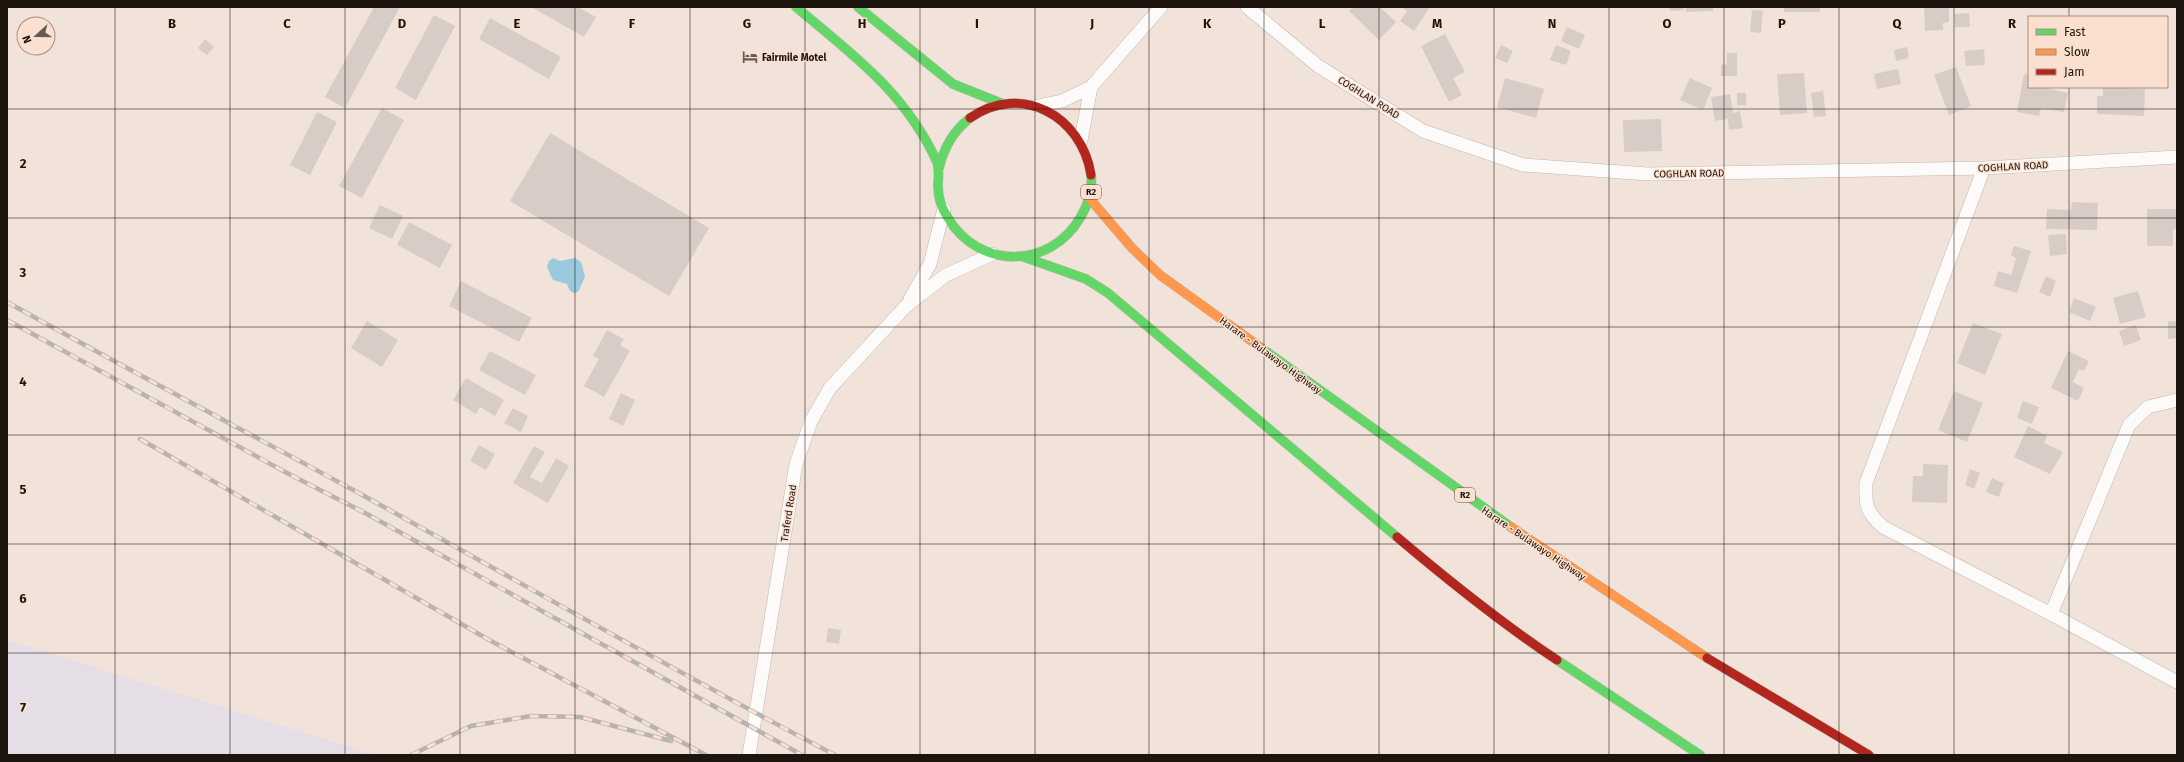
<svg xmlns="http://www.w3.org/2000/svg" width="2184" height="762" font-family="'Fira Sans',sans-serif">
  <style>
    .industrial { fill: #e6dee6 }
    .water { fill: #9bc9de }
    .building { fill: #d8cdc6 }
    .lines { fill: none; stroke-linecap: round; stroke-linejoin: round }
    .street-casing { stroke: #c2b7b0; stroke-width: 14 }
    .fast-casing { stroke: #c2b7b0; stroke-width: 10 }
    .slow-casing { stroke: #c2b7b0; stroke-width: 10 }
    .jam-casing { stroke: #c2b7b0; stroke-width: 10 }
    .street { stroke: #fdfbf9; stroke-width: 13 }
    .fast { stroke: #63d668; stroke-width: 9 }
    .slow { stroke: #ff974d; stroke-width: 9 }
    .jam { stroke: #b3261e; stroke-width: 9 }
    .rail-casing { stroke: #b6b3b0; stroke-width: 4.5 }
    .rail { stroke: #fbe0d0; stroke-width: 3; stroke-dasharray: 9; stroke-linecap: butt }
    .grid { fill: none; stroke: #1d140e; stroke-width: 1; stroke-opacity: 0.55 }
    .labels { text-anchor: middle; stroke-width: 3; stroke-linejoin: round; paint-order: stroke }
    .shield { fill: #fbe0d0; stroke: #605148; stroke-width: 1 }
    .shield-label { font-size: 9px; font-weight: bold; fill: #1d140e }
    .poi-label { font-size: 10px; font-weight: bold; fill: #1d140e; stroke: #fbe0d0; text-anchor: start }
    .street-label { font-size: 10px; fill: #1d140e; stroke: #fbe0d0 }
    .grid-label { font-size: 13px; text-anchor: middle; font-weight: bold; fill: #1d140e; stroke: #fbe0d0; stroke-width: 3; stroke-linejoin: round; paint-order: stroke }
  </style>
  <rect width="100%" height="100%" fill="#f1e3da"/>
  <!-- industrial -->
  <path class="industrial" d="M7 640 376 755H7Z"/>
  <!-- water -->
  <path class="water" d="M553 258 560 261 575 258 581 262 585 277 578 292 574 293 570 291 567 284 553 280 547 267 549 261Z"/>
  <!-- building -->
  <path class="building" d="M374 7H400L345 108 325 97Z
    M531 7H578L596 17 584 37Z
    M1353 7H1380L1396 22 1379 40 1349 11Z
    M1401 7H1430L1414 31 1400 21 1407 11Z
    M1669 7H1683L1684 10 1670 11Z
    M1686 7H1713V11L1686 12Z
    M1784 7H1820V12H1784Z
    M1924 7H1949V22L1943 23V30L1925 31Z
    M1752 10 1763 11 1761 33 1750 32Z
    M1969 13 1970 27H1955L1954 14Z
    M434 15 455 26 416 100 395 88Z
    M490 18 561 57 549 79 479 39Z
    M1567 27 1585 35 1579 49 1561 41Z
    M1445 34 1465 72 1453 78 1462 95 1449 102 1421 46Z
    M205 39 214 47 207 55 198 48Z
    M1501 45 1513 51 1507 63 1495 58Z
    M1556 45 1571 51 1566 65 1550 60Z
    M1907 47 1909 58 1896 61 1894 50Z
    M1984 49 1985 65 1966 66 1964 51Z
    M1727 53H1737V76H1721V65L1727 64Z
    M1956 67 1971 106 1949 115 1934 75Z
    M1898 69 1901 84 1877 89 1874 74Z
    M1804 73 1807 113 1780 115 1777 74Z
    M2024 74 2029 75V87H2042L2068 93 2064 112 2041 108 2039 116 2017 112Z
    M1505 78 1544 89 1536 118 1497 107Z
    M1690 78 1712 88 1703 110 1680 100Z
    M2103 87 2145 89 2144 116 2097 114V96H2103Z
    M1823 91 1826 116 1814 117 1811 93Z
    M1737 93H1746V105H1737Z
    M1730 94 1733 113 1740 111 1743 128 1729 130 1728 119 1715 121 1711 97Z
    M382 108 404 120 362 198 339 186Z
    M317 112 337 122 310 175 290 165Z
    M1661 119 1662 151 1624 152 1623 120Z
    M550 133 709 228 669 296 510 201Z
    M2072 202 2098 203 2097 230 2046 229 2047 209 2071 210Z
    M380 205 403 216 392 239 369 228Z
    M2147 209H2177V229H2173V246H2147Z
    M409 222 452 245 440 268 397 245Z
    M2066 234 2067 254 2050 256 2048 235Z
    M2014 246 2031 251 2017 293 1994 286 1998 271 2011 275 2016 258 2011 255Z
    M2046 276 2056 281 2050 297 2039 292Z
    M461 281 532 318 519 342 449 306Z
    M2138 291 2146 317 2120 324 2113 298Z
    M2074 298 2096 307 2090 321 2069 312Z
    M367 321 398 340 382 367 351 348Z
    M2168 321H2177V338L2168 339Z
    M1973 323 2002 334 1985 375 1957 363Z
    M2136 325 2141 340 2124 346 2119 331Z
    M607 330 624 339 620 345 630 351 604 397 584 386 599 359 593 356Z
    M490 351 536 375 525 395 479 370Z
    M2068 351 2089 361 2084 371 2079 369 2073 382 2084 388 2078 401 2051 388Z
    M466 378 504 400 495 416 480 407 476 414 453 400Z
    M1954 391 1983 403 1967 442 1938 430Z
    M621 393 635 400 623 426 609 419Z
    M2023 401 2039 407 2032 424 2017 418Z
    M513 408 528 416 521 432 504 423Z
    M2028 426 2047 436 2044 443 2063 452 2050 474 2014 457Z
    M479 445 495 454 486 470 470 461Z
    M534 446 545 452 530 477 542 483 556 458 569 466 548 503 513 483Z
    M1923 464 1948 465 1947 503 1912 502 1913 476H1923Z
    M1970 469 1980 473 1974 489 1965 485Z
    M1992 478 2004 483 1999 497 1986 492Z
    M828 628 841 630 839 644 826 642Z"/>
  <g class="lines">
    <!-- street casing -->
    <g class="street-casing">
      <path id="street" d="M1247 7 1318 66 1423 131 1523 165 1648 174 1984 168 2177 157
        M1091 87 1161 7
        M1038 106 1062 101 1091 87 1081 140
        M1984 168 1866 483C1865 505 1866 512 1883 527L2051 614 2177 682
        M910 299 930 264 944 209
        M2051 614 2129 425 2148 407 2177 400
        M749 755 796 464 811 421 830 388 906 306 946 275 992 254"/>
    </g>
    <!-- fast casing -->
    <g class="fast-casing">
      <path id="fast" d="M796 7C853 55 905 92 937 162 940 171 938 177 938 186 938 197 942 209 948 218 979 270 1050 269 1080 218 1088 205 1093 190 1091 175
        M858 7 953 84 1003 104
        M939 168C944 147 953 131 970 118
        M1024 257 1086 279 1108 293 1397 537
        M1260 347 1511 527
        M1557 660 1700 755"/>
    </g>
    <!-- slow casing -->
    <g class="slow-casing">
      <path id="slow" d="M1090 199 1132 248 1160 275 1260 347
        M1511 527 1707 658"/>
    </g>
    <!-- jam casing -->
    <g class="jam-casing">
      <path id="jam" d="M970 118C1021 82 1082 116 1091 175
        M1397 537C1449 581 1501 623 1557 660
        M1707 658 1869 755"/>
    </g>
    <!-- street -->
    <use href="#street" class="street"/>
    <!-- fast -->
    <use href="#fast" class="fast"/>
    <!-- slow -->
    <use href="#slow" class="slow"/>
    <!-- jam -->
    <use href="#jam" class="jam"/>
    <!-- rail casing -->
    <g class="rail-casing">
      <path id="rail" d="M7 302C123 367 241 429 357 492 516 580 674 671 835 755
        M7 320 287 473 367 514 802 755
        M140 439 491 641 706 755
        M411 755 471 726 531 716 580 717 671 741"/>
    </g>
    <!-- rail -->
    <use href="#rail" class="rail"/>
  </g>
  <!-- grid -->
  <path class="grid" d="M115 7V755M230 7V755M345 7V755M460 7V755M575 7V755M690 7V755M805 7V755M920 7V755M1035 7V755M1149 7V755M1264 7V755M1379 7V755M1494 7V755M1609 7V755M1724 7V755M1839 7V755M1954 7V755M2069 7V17M2069 87V755M7 109H2177M7 218H2177M7 327H2177M7 435H2177M7 544H2177M7 653H2177"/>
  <!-- icons -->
  <defs>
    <g id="hotel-bare" transform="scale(1.2)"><path d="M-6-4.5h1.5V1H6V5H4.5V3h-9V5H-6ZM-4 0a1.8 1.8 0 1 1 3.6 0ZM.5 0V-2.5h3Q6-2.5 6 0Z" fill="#675c55" stroke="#fbe0d0" stroke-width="2.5" paint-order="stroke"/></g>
  </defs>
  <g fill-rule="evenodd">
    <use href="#hotel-bare" x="750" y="57"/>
  </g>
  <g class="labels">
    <!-- shield labels -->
    <g class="shield">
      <rect x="1081" y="185" width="20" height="14" rx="3"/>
      <rect x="1455" y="488" width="20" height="14" rx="3"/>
    </g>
    <g class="shield-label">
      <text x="1091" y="195">R2</text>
      <text x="1465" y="498">R2</text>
    </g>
    <!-- poi labels -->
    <g class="poi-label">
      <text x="762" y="61">Fairmile Motel</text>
    </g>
    <!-- street labels -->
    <g class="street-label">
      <text transform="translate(1369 97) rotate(32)" y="4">COGHLAN ROAD</text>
      <text transform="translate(2013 166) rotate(-3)" y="4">COGHLAN ROAD</text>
      <text transform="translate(1689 173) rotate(-1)" y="4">COGHLAN ROAD</text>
      <text transform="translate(1271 355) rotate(36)" y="4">Harare - Bulawayo Highway</text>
      <text transform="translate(788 513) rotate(-81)" y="4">Traferd Road</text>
      <text transform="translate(1534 543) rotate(34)" y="4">Harare - Bulawayo Highway</text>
    </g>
  </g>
  <g class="grid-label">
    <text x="172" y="28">B</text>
    <text x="287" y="28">C</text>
    <text x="402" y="28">D</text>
    <text x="517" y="28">E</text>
    <text x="632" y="28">F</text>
    <text x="747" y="28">G</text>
    <text x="862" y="28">H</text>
    <text x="977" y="28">I</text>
    <text x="1092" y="28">J</text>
    <text x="1207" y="28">K</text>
    <text x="1322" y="28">L</text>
    <text x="1437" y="28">M</text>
    <text x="1552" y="28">N</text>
    <text x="1667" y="28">O</text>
    <text x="1782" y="28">P</text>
    <text x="1897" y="28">Q</text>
    <text x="2012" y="28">R</text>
    <text x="23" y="168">2</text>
    <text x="23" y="277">3</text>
    <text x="23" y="386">4</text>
    <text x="23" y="494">5</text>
    <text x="23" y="603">6</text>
    <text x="23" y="712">7</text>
  </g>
  <!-- border -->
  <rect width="2184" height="762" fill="none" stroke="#1d140e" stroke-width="16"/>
  <!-- legend -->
  <rect x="2028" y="16" width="140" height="72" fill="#fbe0d0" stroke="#a28e82"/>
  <rect x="2036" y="29" width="20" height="6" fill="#63d668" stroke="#a28e82"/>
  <text x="2064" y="36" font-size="12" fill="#1d140e">Fast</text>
  <rect x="2036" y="49" width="20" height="6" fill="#ff974d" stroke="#a28e82"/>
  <text x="2064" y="56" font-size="12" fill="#1d140e">Slow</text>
  <rect x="2036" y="69" width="20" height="6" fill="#b3261e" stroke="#a28e82"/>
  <text x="2064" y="76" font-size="12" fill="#1d140e">Jam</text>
  <!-- north arrow -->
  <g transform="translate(36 36) rotate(249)"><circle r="19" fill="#fbe0d0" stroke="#a28e82"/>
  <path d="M0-3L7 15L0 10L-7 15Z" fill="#675c55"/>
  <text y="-6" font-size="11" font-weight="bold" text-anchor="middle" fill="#1d140e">N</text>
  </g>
</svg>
